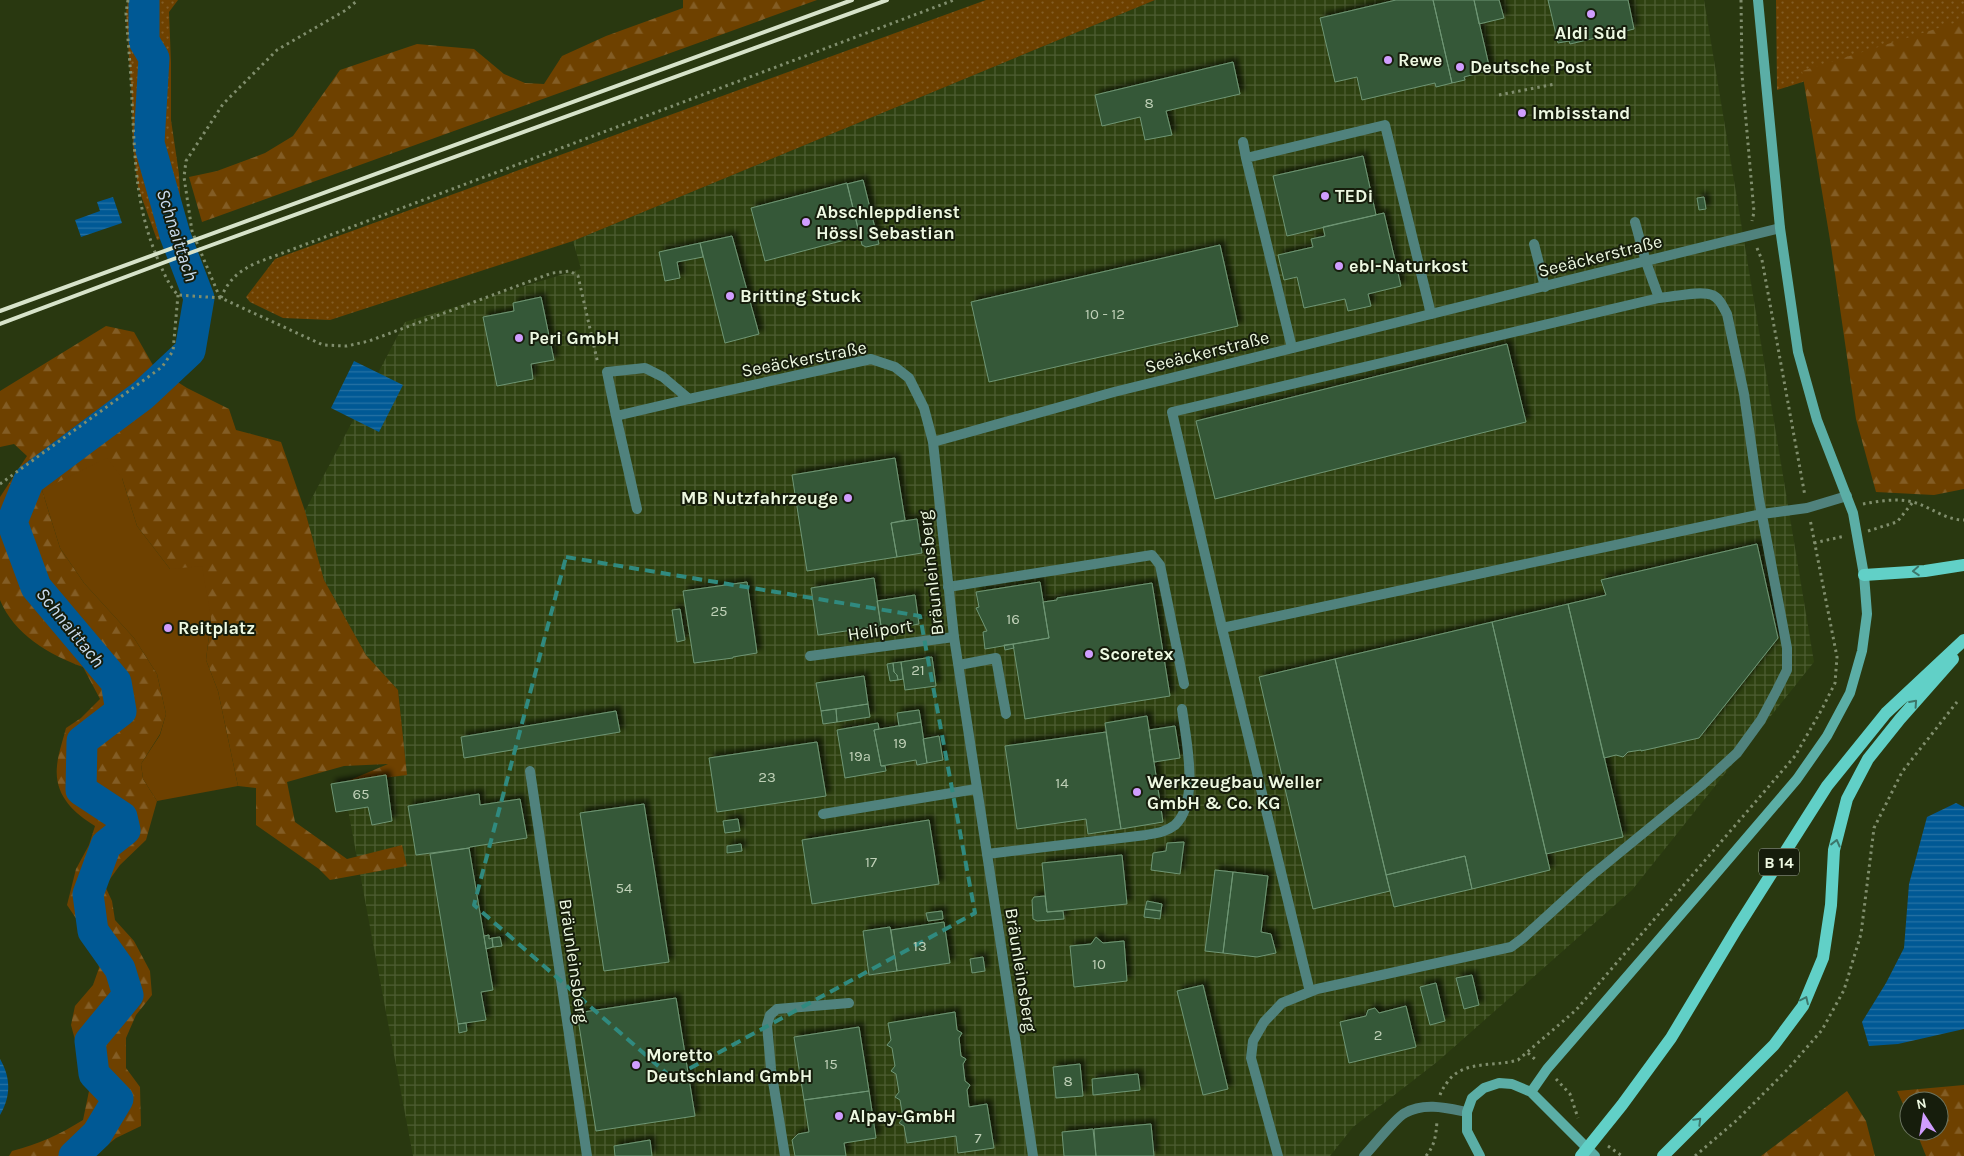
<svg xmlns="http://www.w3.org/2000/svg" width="1964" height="1156" font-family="Karla,sans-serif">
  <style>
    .industrial { fill: url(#industrial-grid) }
    .green { fill: url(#green-dots) }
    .forest { fill: url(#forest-firs) }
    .pitch { fill: #6e4100 }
    .water { fill: url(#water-rules) }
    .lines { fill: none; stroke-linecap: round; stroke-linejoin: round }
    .river { stroke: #005995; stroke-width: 31 }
    .building { fill: #345839; stroke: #6f9674; filter: url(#shadow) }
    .path { stroke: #808e6d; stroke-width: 3; stroke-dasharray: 2.5 4; stroke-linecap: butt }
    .service { stroke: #50827d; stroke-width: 10 }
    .minor { stroke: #50827d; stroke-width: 10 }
    .secondary { stroke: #5baea6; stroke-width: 10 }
    .primary { stroke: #61d0c7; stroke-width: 12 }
    .rail { stroke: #d7e3ca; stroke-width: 4 }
    .oneway { stroke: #3c766a }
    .marked { fill: none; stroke: #308a7f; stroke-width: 4; stroke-dasharray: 10 6; stroke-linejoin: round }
    .poi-dot { fill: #d09dfe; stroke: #161d0c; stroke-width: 2 }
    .labels { text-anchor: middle; stroke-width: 4; stroke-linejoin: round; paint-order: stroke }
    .number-label { font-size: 15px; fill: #bfd0b7 }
    .shield { fill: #161d0c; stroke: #acb6a1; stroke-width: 1 }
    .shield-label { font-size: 16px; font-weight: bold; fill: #edf8e1 }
    .poi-label { font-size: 18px; font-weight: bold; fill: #edf8e1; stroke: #161d0c; text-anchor: start }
    .street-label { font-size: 18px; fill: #edf8e1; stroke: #161d0c }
    .water-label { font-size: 19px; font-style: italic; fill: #cadbed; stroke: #161d0c }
  </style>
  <defs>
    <pattern id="industrial-grid" width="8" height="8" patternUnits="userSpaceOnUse" patternTransform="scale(1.25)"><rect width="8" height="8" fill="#2e4110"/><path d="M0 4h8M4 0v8" fill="none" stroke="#4d5d32"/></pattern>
    <pattern id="green-dots" width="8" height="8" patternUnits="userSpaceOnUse" patternTransform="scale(1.25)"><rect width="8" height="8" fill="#6e4100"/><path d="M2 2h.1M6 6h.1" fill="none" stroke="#835d25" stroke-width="1.8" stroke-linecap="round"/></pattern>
    <pattern id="forest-firs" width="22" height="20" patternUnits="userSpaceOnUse" patternTransform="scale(1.25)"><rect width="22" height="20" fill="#6e4100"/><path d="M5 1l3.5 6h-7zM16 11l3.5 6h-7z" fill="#835d25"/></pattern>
    <pattern id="water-rules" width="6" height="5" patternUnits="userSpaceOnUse" patternTransform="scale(1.25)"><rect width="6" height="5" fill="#005995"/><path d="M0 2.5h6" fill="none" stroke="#2672a4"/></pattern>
    <filter id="shadow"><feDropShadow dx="4.5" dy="-4.5" stdDeviation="2.5" flood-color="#0009"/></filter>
  </defs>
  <rect width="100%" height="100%" fill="#293810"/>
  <!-- industrial -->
  <path class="industrial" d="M1155 0H1704L1814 662 1632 890 1437 1062 1353 1127 1330 1156H413L343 783 407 775 398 690 366 655 324 580 305 511 405 322 581 269 573 241Z"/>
  <!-- green -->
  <path class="green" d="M128 0H178L169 12 171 63V120L179 174 182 232 157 240 138 187 133 146 132 100 126 13Z
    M986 0H1155L573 241 330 320 283 318 250 302 246 297 275 259Z
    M1776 0H1964V34L1888 55 1777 90Z"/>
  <!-- forest -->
  <path class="forest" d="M683 0H817L202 222 189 177 217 171 265 153 293 136 340 70 417 44 474 49 504 74 525 83 544 84 562 56 606 36 683 8Z
    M1964 20V489L1934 495 1876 492 1856 419 1831 246 1802 71Z
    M106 326 134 332 154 367 187 388 229 409 236 430 281 442 305 511 324 580 366 655 398 690 407 775 343 783 388 764 344 766 287 782 295 822 347 859 402 845 407 866 330 880 319 869 256 825V788L238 786 218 691 206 660 211 618 170 569 137 526 122 478 42 490 60 548 84 583 134 638 157 674 166 714 160 734 141 764 143 779 157 801 146 840 120 865 105 886 112 901 115 920 134 941 150 971 152 995 136 1015 126 1038V1068L140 1087 141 1126 116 1138 94 1156H9L12 1151C39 1144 59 1135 83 1120L89 1091 71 1025 75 1006 93 985 99 968 96 948 67 905 76 869 89 845 95 826C73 812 54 795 57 766 58 754 63 740 66 728L81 718 100 699 83 667C49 655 14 634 0 600V497L27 456 14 444 0 447V391Z
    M1964 1085V1156H1926L1916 1131H1939V1101H1909V1117L1897 1091Z
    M1847 1091 1866 1121 1875 1156H1761Z"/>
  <!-- pitch -->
  <path class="pitch" d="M107 458 122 478 137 526 170 569 202 566 211 618 206 660 218 691 238 786 157 801 143 779 141 764 160 735 166 714 157 674 134 638 84 583 60 548 42 490Z"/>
  <!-- water -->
  <path class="water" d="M113 197 122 223 81 237 75 220 100 211 97 202Z
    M354 361 403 385 379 432 331 408Z
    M1956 803 1964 807V1029L1898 1044 1869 1046 1862 1022 1886 983 1904 948 1909 884 1927 817Z
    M0 1059C11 1078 11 1096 0 1115Z"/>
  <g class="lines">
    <!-- river -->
    <path class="river" d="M74 1156 97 1134 118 1099 94 1074 90 1041 128 995 120 969 93 931 88 894 106 845 125 830 122 817 81 790 82 741 121 711 116 682 36 587 12 522 29 480 143 395 190 351 199 298 175 235 149 143 154 58 144 41V0"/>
  </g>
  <!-- building -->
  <path class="building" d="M1396 0H1433L1452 83 1436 87 1435 83 1362 100 1357 77 1335 82 1320 18Z
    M1433 0H1474L1490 70 1464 77 1465 80 1452 83Z
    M1474 0H1499L1504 18 1479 24Z
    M1548 0H1628L1634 29 1570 44 1569 41 1558 43Z
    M1233 62 1240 94 1166 111 1172 135 1145 140 1140 117 1102 126 1095 95Z
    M1363 156 1376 215 1287 236 1273 176Z
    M863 180 879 244 866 247 862 245 847 184Z
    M847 183 860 236 765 261 751 208Z
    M1704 197 1706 209 1699 210 1697 198Z
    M1384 213 1401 286 1368 294 1371 306 1348 311 1345 299 1304 308 1297 277 1284 280 1278 255 1313 247 1311 239 1325 236 1323 227Z
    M732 236 759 334 725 343 700 243Z
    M700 243 703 257 677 262 680 278 665 281 659 252Z
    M1220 245 1238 326 989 382 971 302Z
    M541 297 554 360 531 364 533 379 497 386 483 317 514 311 513 303Z
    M1507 344 1526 422 1215 499 1196 421Z
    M895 458 905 520 891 523 897 557 807 571 792 475Z
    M917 519 922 553 897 557 891 523Z
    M1757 544 1778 638 1699 738 1641 751V750L1628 752 1623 757 1616 755 1604 758 1568 604 1606 595 1601 580Z
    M874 578 881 626 818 635 811 588Z
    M747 582 757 653 733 657V658L694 663 683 591Z
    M1040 582 1049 638 985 649 983 632 987 631 976 608 979 607 976 592Z
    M1152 583 1170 696 1025 719 1013 644 1049 638 1043 602 1057 600V598Z
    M915 595 919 624 866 633 865 628 881 626 877 601Z
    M1568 604 1623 837 1546 854 1492 622Z
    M680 609 685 640 677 642 672 610Z
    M1492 622 1550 870 1472 889 1465 856 1386 875 1335 659Z
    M1013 644 1014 648 1005 650 1004 645Z
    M932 657 936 686 905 690 901 662Z
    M1335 659 1390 891 1313 909 1259 677Z
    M901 662 903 679 898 680 897 675 894 672 893 663Z
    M893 663 894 672 897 675 898 680 890 681 887 664Z
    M864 676 868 704 821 711 816 683Z
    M868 704 870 717 837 722 836 709Z
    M836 709 837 722 823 724 821 711Z
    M919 710 921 722 899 726 897 713Z
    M616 711 620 732 464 758 461 737Z
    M1147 716 1163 822 1121 829 1105 723Z
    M921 722 927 763 917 765 916 760 881 766 874 730Z
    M878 723 879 729 874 730 881 766H885L886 771 845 778 837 730Z
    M1175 726 1180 758 1154 762 1149 730Z
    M1106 732 1121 829 1088 834 1086 819 1017 829 1005 746Z
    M939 736 943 760 927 763 923 739Z
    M817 742 826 796 717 812 709 758Z
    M386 775 392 821 372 825 368 807 336 812 331 784Z
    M479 794 480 805 520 799 527 838 470 847 469 848 416 855 408 806Z
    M644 804 669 962 604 971 580 813Z
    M738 819 740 831 725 833 723 821Z
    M929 820 939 884 812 904 802 840Z
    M1184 842 1180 874 1151 870 1153 853 1166 851 1167 843Z
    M741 844 742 851 727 853V846Z
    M469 848 493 990 481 992 486 1020 458 1024 430 854Z
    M1122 855 1127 904 1047 912 1042 863Z
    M1465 856 1472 889 1394 907 1386 875Z
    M1215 870 1233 872 1223 953 1205 951Z
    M1233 872 1268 876 1261 932 1271 934 1276 953 1257 957 1223 953Z
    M1045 896 1047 912 1063 911 1064 919 1037 921 1033 919 1032 900 1034 897Z
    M1147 901 1162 904 1161 911 1145 909Z
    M1145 909 1161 911 1160 919 1144 917Z
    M942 911 943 919 928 921 926 913Z
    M944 922 950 963 897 971 891 930Z
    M890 927 897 971 869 975 863 931Z
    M489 935V939L492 938 493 947 486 949 484 936Z
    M500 937 502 946 493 947 492 938Z
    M1096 937 1103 943 1124 941 1127 981 1074 987 1070 946 1091 944Z
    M983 957 985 971 972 973 970 959Z
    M1472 975 1479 1005 1464 1009 1456 978Z
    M1436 983 1445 1021 1430 1025 1420 987Z
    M1203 985 1228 1089 1203 1095 1177 991Z
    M676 998 695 1116 596 1131 577 1013Z
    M1406 1006 1416 1047 1349 1063 1340 1022 1366 1016 1368 1010 1375 1008 1379 1013Z
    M955 1012 957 1030 962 1033 959 1038 961 1056 966 1059 963 1064 965 1081 970 1085 967 1090 969 1107 987 1104 994 1148 958 1153 956 1136 907 1143 904 1126 899 1123 903 1118 900 1100 895 1097 899 1092 896 1074 891 1071 895 1066 892 1048 887 1045 891 1040 888 1023Z
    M466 1023 467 1031 459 1033 458 1024Z
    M859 1027 869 1091 804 1100 794 1037Z
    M1080 1064 1083 1096 1056 1098 1053 1067Z
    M1138 1074 1140 1090 1093 1095 1092 1079Z
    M869 1091 876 1138 844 1143 846 1156H795L792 1140 798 1134 809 1132 804 1100Z
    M1151 1124 1154 1156H1096L1094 1129Z
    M1093 1129 1096 1156H1064L1062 1132Z
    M650 1140 652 1156H615L614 1146Z"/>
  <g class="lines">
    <!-- path -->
    <path class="path" d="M128 0 126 13C128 42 131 71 132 101 135 159 135 207 159 262 164 273 169 286 178 295L221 298 323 345 347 346 369 341 552 273 570 271 578 276 598 364
      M1741 0 1742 75 1754 212 1752 221
      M1499 95 1555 84
      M1757 248 1762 260 1805 496
      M220 298 192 231 184 177 186 161 223 104 277 50 346 10 358 0
      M221 298C228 280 239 271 256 263L954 0
      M0 484 162 367 173 351 178 295
      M1863 504C1879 501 1897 498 1913 502 1931 507 1945 520 1964 520
      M1868 531 1897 522 1913 502
      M1814 543 1845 536
      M1528 1053 1537 1061
      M1556 1079 1570 1094 1578 1118
      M1440 1095C1442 1089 1445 1086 1448 1081 1464 1060 1495 1067 1518 1060L1576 1010 1795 756 1822 709 1835 683 1837 657 1810 519
      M1608 1146 1622 1156
      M1426 1156C1435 1145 1436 1135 1437 1121
      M1695 1156 1737 1120 1788 1069 1822 1030 1844 990 1861 934 1874 828 1902 772 1957 702"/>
    <!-- service -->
    <path class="service" d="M1243 142 1246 158
      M1534 244 1545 287
      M1292 348 1246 158 1385 125 1431 314
      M948 587 1152 555 1160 565 1184 684
      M1222 628 1172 412 1659 298
      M810 656 954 637
      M959 665 996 658 1006 714
      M987 854 1146 835C1157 833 1166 832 1175 825 1200 802 1186 739 1182 709
      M1310 992 1222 628 1762 514 1807 508 1847 496
      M785 1156 771 1069 767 1025 770 1015 777 1009 849 1003
      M1278 1156 1251 1058 1253 1041 1264 1022 1282 1003 1317 989 1511 947 1523 938 1591 876 1702 785 1737 753 1761 720 1777 690 1787 670V648L1759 499 1744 394 1727 314C1723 307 1720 298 1712 295 1700 290 1673 297 1659 298L1646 262 1635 222"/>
    <!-- minor -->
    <path class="minor" d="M645 368 663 377 689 399 616 416 607 372Z
      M689 399 871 359 895 367 909 378 924 408 933 442 954 637 1033 1156
      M616 416 637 509
      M933 442 1114 392 1780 228
      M530 771 587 1156
      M823 814 976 789
      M1364 1156C1373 1147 1395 1118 1405 1113 1424 1102 1447 1108 1467 1112"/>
    <!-- secondary -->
    <path class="secondary" d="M1531 1092 1547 1069 1714 876 1797 779 1827 736 1850 693 1862 651 1867 614 1864 575 1853 513 1817 420 1798 352 1780 228 1758 0
      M1480 1156 1467 1131V1112L1472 1098 1484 1088 1499 1083 1512 1084 1531 1092 1595 1156"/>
    <!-- primary -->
    <path class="primary" d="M1864 575 1925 571 1964 565
      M1581 1156 1622 1105 1671 1038 1737 928 1827 786 1886 713 1964 640
      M1663 1156 1774 1045 1803 1006 1823 958 1831 905 1834 850 1847 799 1868 759 1900 719 1953 659"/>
    <!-- rail -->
    <path class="rail" d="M0 311 852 0
      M0 324 187 254 887 0"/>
  </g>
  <!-- one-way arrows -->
  <defs><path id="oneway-chevron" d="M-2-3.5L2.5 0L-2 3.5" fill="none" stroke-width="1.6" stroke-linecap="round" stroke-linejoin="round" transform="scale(1.25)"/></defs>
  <g class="oneway">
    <use href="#oneway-chevron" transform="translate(1916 571) rotate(176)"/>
    <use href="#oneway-chevron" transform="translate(1914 703) rotate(-48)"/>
    <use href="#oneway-chevron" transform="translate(1836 843) rotate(-76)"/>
    <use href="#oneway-chevron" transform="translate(1805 1000) rotate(-65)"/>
    <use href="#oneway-chevron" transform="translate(1698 1121) rotate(-45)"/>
  </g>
  <!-- marked area -->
  <path class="marked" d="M566 557 920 616 975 913 672 1078 474 905Z"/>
  <!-- markers -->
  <g class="poi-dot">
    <circle cx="1591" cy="14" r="5"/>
    <circle cx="1388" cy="60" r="5"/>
    <circle cx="1460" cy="67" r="5"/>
    <circle cx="1522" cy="113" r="5"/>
    <circle cx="1325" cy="196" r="5"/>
    <circle cx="806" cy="222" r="5"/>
    <circle cx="1339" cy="266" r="5"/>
    <circle cx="730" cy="296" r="5"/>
    <circle cx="519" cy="338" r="5"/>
    <circle cx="848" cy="498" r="5"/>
    <circle cx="168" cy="628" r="5"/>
    <circle cx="1089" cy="654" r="5"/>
    <circle cx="1137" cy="792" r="5"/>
    <circle cx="636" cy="1065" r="5"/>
    <circle cx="839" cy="1116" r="5"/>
  </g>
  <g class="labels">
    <!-- number labels -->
    <g class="number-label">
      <text x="1149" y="108">8</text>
      <text x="1105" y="319">10 - 12</text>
      <text x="719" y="616">25</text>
      <text x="1013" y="624">16</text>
      <text x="918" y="675">21</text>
      <text x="900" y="748">19</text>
      <text x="860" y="761">19a</text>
      <text x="767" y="782">23</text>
      <text x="1062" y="788">14</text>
      <text x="361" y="799">65</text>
      <text x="871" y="867">17</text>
      <text x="624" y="893">54</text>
      <text x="920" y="951">13</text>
      <text x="1099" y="969">10</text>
      <text x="1378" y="1040">2</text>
      <text x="831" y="1069">15</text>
      <text x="1068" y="1086">8</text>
      <text x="978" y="1143">7</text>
    </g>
    <!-- shield labels -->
    <rect class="shield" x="1759" y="848.5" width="40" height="27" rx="4"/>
    <g class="shield-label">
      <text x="1779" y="868">B 14</text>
    </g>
    <!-- poi labels -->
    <g class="poi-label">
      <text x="1591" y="39" text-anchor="middle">Aldi Süd</text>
      <text x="1398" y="66">Rewe</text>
      <text x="1470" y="73">Deutsche Post</text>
      <text x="1532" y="119">Imbisstand</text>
      <text x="1335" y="202">TEDi</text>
      <text x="816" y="218">Abschleppdienst<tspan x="816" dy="21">Hössl Sebastian</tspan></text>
      <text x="1349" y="272">ebl-Naturkost</text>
      <text x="740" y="302">Britting Stuck</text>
      <text x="529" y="344">Peri GmbH</text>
      <text x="838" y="504" text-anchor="end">MB Nutzfahrzeuge</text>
      <text x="178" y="634">Reitplatz</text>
      <text x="1099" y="660">Scoretex</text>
      <text x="1147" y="788">Werkzeugbau Weller<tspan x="1147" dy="21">GmbH &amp; Co. KG</tspan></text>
      <text x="646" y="1061">Moretto<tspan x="646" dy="21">Deutschland GmbH</tspan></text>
      <text x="849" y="1122">Alpay-GmbH</text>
    </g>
    <!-- street labels -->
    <g class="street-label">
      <text transform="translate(1600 256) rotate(-14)" y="6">Seeäckerstraße</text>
      <text transform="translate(1207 352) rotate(-14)" y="6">Seeäckerstraße</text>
      <text transform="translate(804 359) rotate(-11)" y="6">Seeäckerstraße</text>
      <text transform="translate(931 573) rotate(-96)" y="6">Bräunleinsberg</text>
      <text transform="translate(880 630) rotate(-8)" y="6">Heliport</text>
      <text transform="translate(574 961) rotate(82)" y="6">Bräunleinsberg</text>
      <text transform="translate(1021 970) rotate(81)" y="6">Bräunleinsberg</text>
    </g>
    <!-- water labels -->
    <g class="water-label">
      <text transform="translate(178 235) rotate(72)" y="7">Schnaittach</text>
      <text transform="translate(71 627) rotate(51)" y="7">Schnaittach</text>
    </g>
  </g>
  <!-- north arrow -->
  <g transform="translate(1924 1116) rotate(348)"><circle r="24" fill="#161d0c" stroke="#6c7561"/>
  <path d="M0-4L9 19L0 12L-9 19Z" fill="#d09dfe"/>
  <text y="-8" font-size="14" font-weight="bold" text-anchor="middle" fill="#edf8e1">N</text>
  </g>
</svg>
